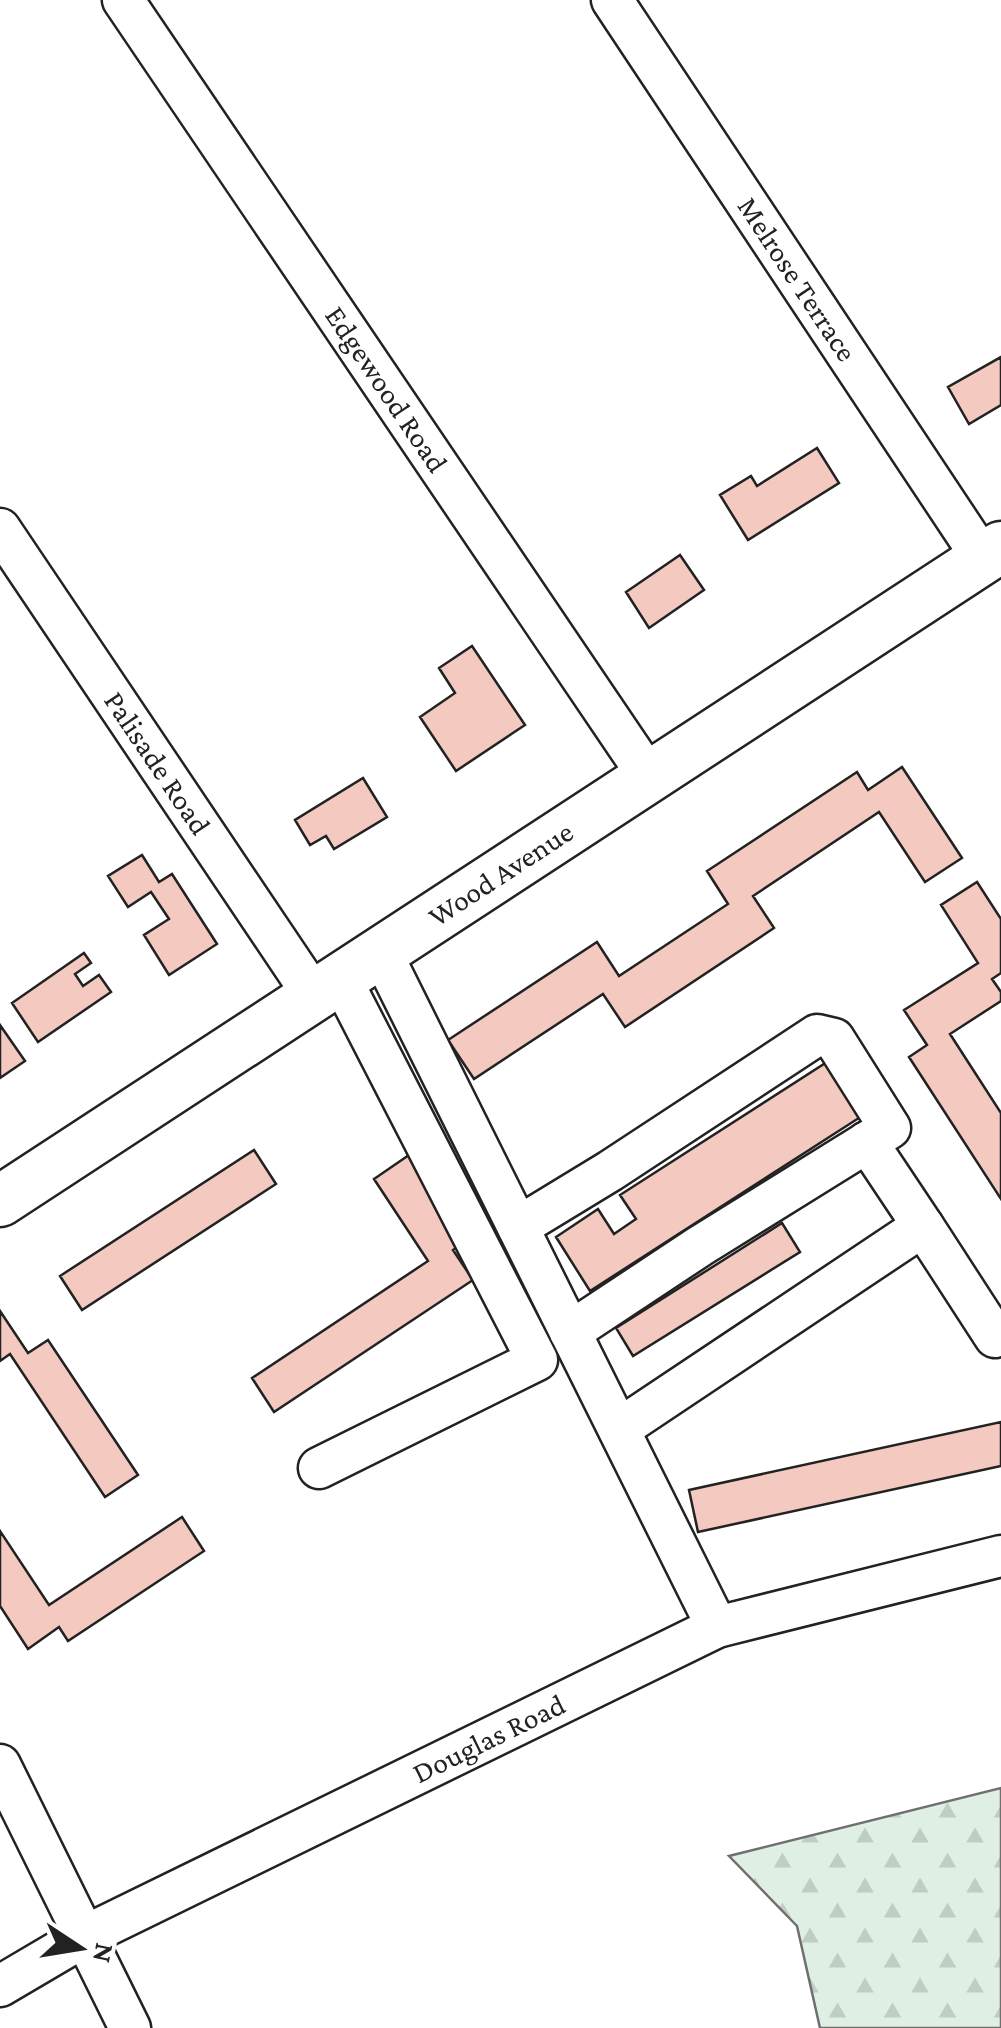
<svg xmlns="http://www.w3.org/2000/svg" width="1001" height="2028" font-family="'Crimson Pro',serif">
  <style>
    .forest { fill: url(#forest-firs); stroke: #6f6f6f; stroke-width: 2.5 }
    .building { fill: #f3c9c0; stroke: #222; stroke-width: 2.5 }
    .lines { fill: none; stroke-linecap: round; stroke-linejoin: round }
    .minor-casing { stroke: #222; stroke-width: 45 }
    .major-casing { stroke: #222; stroke-width: 55 }
    .minor { stroke: #fff; stroke-width: 40 }
    .major { stroke: #fff; stroke-width: 50 }
    .labels { text-anchor: middle; stroke-width: 8; stroke-linejoin: round; paint-order: stroke }
    .street-label { font-size: 30px; fill: #222; stroke: #fff }
  </style>
  <defs>
    <pattern id="forest-firs" width="22" height="20" patternUnits="userSpaceOnUse" patternTransform="scale(2.5)"><rect width="22" height="20" fill="#e0efe3"/><path d="M5 1l3.5 6h-7zM16 11l3.5 6h-7z" fill="#c0cdc2"/></pattern>
  </defs>
  <rect width="100%" height="100%" fill="#fff"/>
  <!-- forest -->
  <path class="forest" d="M1001 1788V2028H820L797 1926 729 1856Z"/>
  <!-- building -->
  <path class="building" d="M1001 357V405L969 424 948 387Z
    M817 448 839 483 748 540 720 495 751 476 757 486Z
    M680 555 704 590 649 628 626 592Z
    M472 646 525 725 456 771 420 717 455 693 439 668Z
    M902 767 962 858 925 882 879 812 753 896 774 928 625 1027 603 994 474 1079 448 1040 597 942 619 976 728 904 707 871 857 772 868 790Z
    M363 778 387 817 334 849 326 836 310 845 295 820Z
    M142 855 159 882 172 874 217 944 169 975 144 935 169 919 151 892 128 907 108 876Z
    M977 882 1001 919V973L992 979 1001 992V1001L950 1034 1001 1113V1199L909 1057 927 1045 904 1010 978 963 941 905Z
    M84 953 91 963 75 974 83 986 99 975 111 992 38 1042 12 1003Z
    M0 1025 25 1061 0 1078Z
    M827 1062 862 1116 590 1291 556 1237 598 1209 614 1234 636 1219 620 1195Z
    M254 1150 276 1184 82 1310 60 1276Z
    M409 1155 466 1241 453 1250 473 1280 274 1412 252 1378 428 1261 374 1179Z
    M782 1223 800 1252 633 1356 616 1328Z
    M0 1311 28 1353 48 1340 138 1475 105 1497 10 1354 0 1361Z
    M1001 1422V1466L698 1532 689 1490Z
    M182 1517 204 1551 68 1641 59 1627 28 1649 0 1606V1531L49 1605Z"/>
  <g class="lines">
    <!-- minor casing -->
    <g class="minor-casing">
      <g id="minor">
        <path id="s1" d="M123 0 649 777"/>
        <path id="s2" d="M612 0 983 559"/>
        <path id="s3" d="M0 529 314 996"/>
        <path d="M381 952 717 1627"/>
        <path d="M923 1226 995 1337"/>
        <path d="M518 1227 610 1171 817 1035 834 1039 890 1128 700 1246 570 1332"/>
        <path d="M619 1429 923 1226 867 1142"/>
        <path d="M319 1468 537 1360 341 979"/>
        <path d="M0 1765 130 2028"/>
        <path id="s4" d="M0 1986 85 1936 717 1627 1001 1556"/>
      </g>
    </g>
    <!-- major casing -->
    <g class="major-casing">
      <g id="major">
        <path id="s5" d="M0 1201 1001 547"/>
      </g>
    </g>
    <!-- minor -->
    <use href="#minor" class="minor"/>
    <!-- major -->
    <use href="#major" class="major"/>
  </g>
  <g class="labels">
    <!-- street labels -->
    <g class="street-label">
      <text dy="10" stroke="none"><textPath href="#s2" startOffset="335">Melrose Terrace</textPath></text>
      <text dy="10" stroke="none"><textPath href="#s1" startOffset="470">Edgewood Road</textPath></text>
      <text dy="10" stroke="none"><textPath href="#s3" startOffset="282">Palisade Road</textPath></text>
      <text dy="10" stroke="none"><textPath href="#s5" startOffset="598">Wood Avenue</textPath></text>
      <text dy="10" stroke="none"><textPath href="#s4" startOffset="548">Douglas Road</textPath></text>
    </g>
  </g>
  <!-- north arrow -->
  <g transform="translate(80 1948) rotate(102)" stroke="#ffffff" stroke-width="8" paint-order="stroke">
  <path d="M0-8L18 38L0 25L-18 38Z" fill="#222222"/>
  <text y="-15" font-size="28" font-weight="bold" text-anchor="middle" fill="#222222">N</text>
  </g>
</svg>
